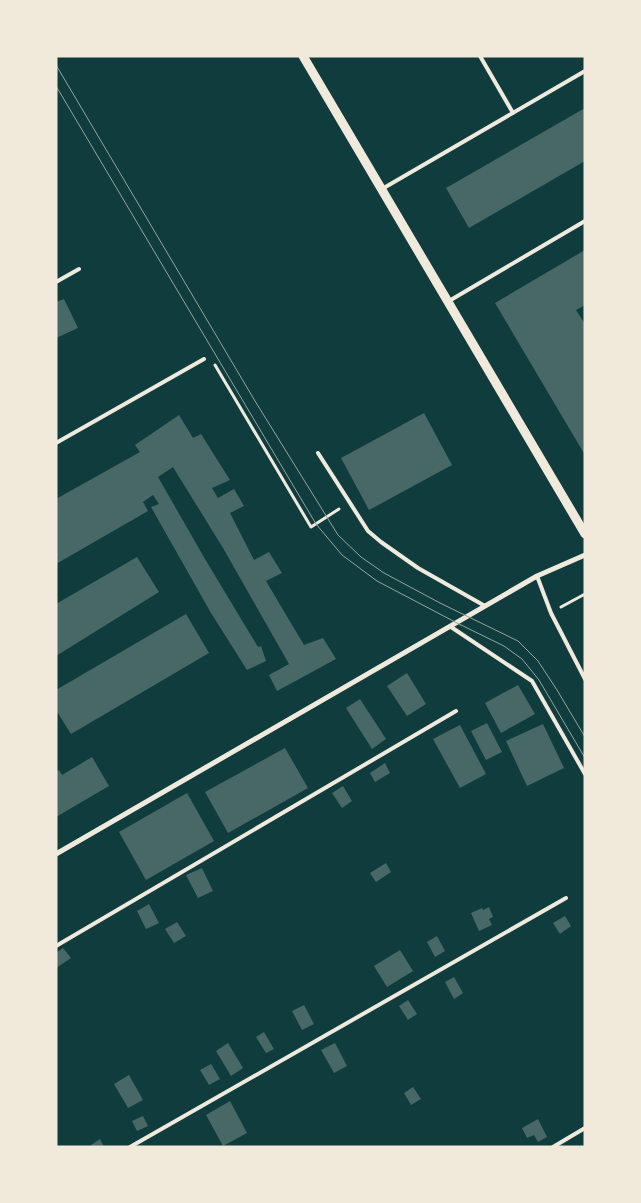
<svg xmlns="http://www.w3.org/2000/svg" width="641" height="1203" font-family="'Alegreya Sans',sans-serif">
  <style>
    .building { fill: #486865 }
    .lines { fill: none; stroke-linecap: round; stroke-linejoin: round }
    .path { stroke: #f1e9da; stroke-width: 3 }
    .service { stroke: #f1e9da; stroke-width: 4 }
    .minor { stroke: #f1e9da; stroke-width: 5 }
    .tertiary { stroke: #f1e9da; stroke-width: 9 }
    .tram { stroke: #97a49c; stroke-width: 1 }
  </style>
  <rect width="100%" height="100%" fill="#0f3d3e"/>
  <!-- building -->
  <path class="building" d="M585 108V161L469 228 446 188Z
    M585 250V305L576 310 585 324V455L495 303Z
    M64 299 78 328 56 338V302Z
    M424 413 452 465 369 510 341 458Z
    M179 415 193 438 201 434 230 480 212 488 218 498 234 489 244 506 230 513 254 560 269 552 282 573 266 581 304 645 323 638 336 659 277 691 269 675 289 664 223 548 173 467 158 477 205 559 258 647 261 646 266 661 247 670 211 613 151 507 159 504 153 495 143 502 148 511 56 564V499L140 452 135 445Z
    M137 557 159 592 56 656V604Z
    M186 614 209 653 71 734 56 710V690Z
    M407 673 426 704 407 716 387 686Z
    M518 685 535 714 501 733 485 703Z
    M360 699 386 739 372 749 346 708Z
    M487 723 502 752 486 760 471 731Z
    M543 724 564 768 527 786 506 741Z
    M460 725 486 774 460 788 433 739Z
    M285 748 308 788 228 833 205 792Z
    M92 757 109 786 56 817V772L59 770 62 775Z
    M385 763 390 773 375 782 370 773Z
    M343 786 352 801 342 808 332 793Z
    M187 793 214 841 146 880 119 832Z
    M386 863 391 872 376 882 370 873Z
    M202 868 213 891 198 898 186 875Z
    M149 904 159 923 146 929 137 911Z
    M489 907 493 917 489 919 492 925 479 931 471 913 482 908 483 910Z
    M565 916 571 926 560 934 553 923Z
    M177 922 186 936 174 943 165 929Z
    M437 936 445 951 435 957 427 942Z
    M63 948 71 958 56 968V953Z
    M400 950 413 971 387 987 374 966Z
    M454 977 463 993 454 999 445 982Z
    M408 1000 417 1014 408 1020 399 1006Z
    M304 1005 314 1024 302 1030 292 1011Z
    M264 1032 274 1049 266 1053 256 1037Z
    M228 1043 243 1068 231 1076 216 1051Z
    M335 1043 347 1066 334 1073 321 1050Z
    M211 1064 220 1079 209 1085 200 1070Z
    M129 1075 143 1100 128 1108 114 1084Z
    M413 1087 421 1099 411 1105 404 1093Z
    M230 1101 247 1133 223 1146 206 1115Z
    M143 1116 148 1126 137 1131 132 1121Z
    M538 1119 547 1137 538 1142 534 1135 527 1138 522 1128Z
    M100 1139 104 1147H88Z"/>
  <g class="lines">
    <!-- path -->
    <path class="path" d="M215 365 311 527 339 509
      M561 607 585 594"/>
    <!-- service -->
    <path class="service" d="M480 56 513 113
      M382 189 585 71
      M56 282 79 269
      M449 301 585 221
      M56 443 204 359
      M318 453 368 531 381 542 418 568 485 606
      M537 576 551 613 585 679
      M451 627 532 681 585 774
      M56 946 456 711
      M130 1147 566 898
      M553 1147 585 1128"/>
    <!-- minor -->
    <path class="minor" d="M56 854 537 576 585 555"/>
    <!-- tertiary -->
    <path class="tertiary" d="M303 56 585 534"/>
    <!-- tram -->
    <path class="tram" d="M56 65 255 401 338 535 361 557 384 573 440 603 518 641 538 661 557 690 585 737
      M56 86 316 524 342 555 377 581 457 623 504 646 522 659 539 680 585 758"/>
  </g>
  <!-- border -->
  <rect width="641" height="1203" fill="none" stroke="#f1e9da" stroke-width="115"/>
</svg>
